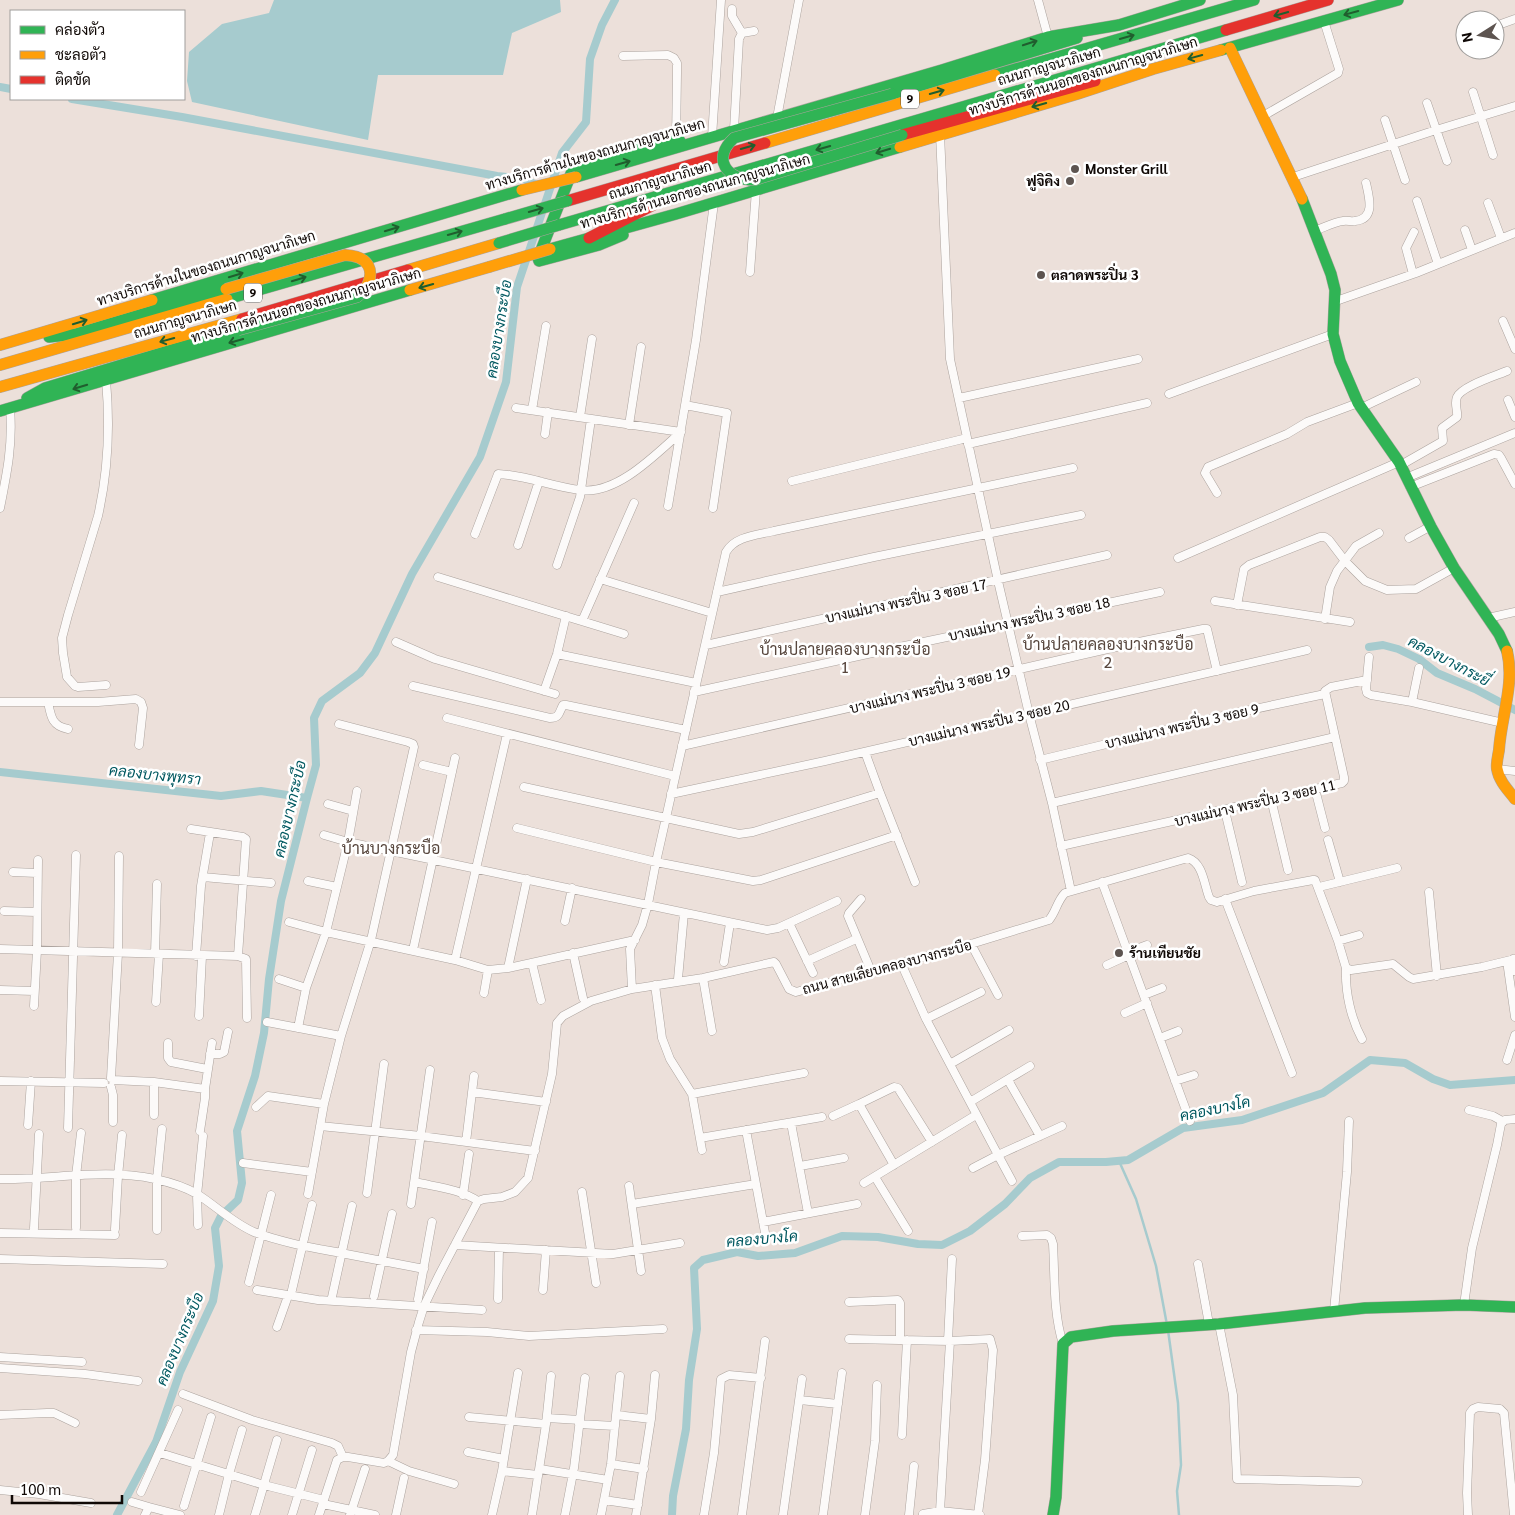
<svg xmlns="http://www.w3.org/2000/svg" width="1515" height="1515" font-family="Georgia,Sarabun,serif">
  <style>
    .water { fill: #a6cbce }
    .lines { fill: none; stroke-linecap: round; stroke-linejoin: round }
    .stream { stroke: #a6cbce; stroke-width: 2.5 }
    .canal { stroke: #a6cbce; stroke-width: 8 }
    .street-casing { stroke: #aca39e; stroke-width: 9 }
    .fast-casing { stroke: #aca39e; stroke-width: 12 }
    .slow-casing { stroke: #aca39e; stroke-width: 12 }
    .jam-casing { stroke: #aca39e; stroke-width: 12 }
    .street { stroke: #fcfaf9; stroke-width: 8 }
    .fast { stroke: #30b455; stroke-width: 11 }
    .slow { stroke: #ff9f0a; stroke-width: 11 }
    .jam { stroke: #e5322d; stroke-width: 11 }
    .fast-bridge-casing { stroke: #aca39e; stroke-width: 12; stroke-linecap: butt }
    .slow-bridge-casing { stroke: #aca39e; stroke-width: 12; stroke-linecap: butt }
    .fast-bridge { stroke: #30b455; stroke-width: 11 }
    .slow-bridge { stroke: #ff9f0a; stroke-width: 11 }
    .oneway { stroke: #205e2e }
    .poi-dot { fill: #5d5450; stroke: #fff; stroke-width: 2 }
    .labels { text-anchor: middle; stroke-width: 5; stroke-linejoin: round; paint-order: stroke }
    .shield { fill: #fff; stroke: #585351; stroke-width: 1 }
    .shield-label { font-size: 12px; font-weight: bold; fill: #100906 }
    .street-label { font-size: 14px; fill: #100906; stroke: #fff }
    .poi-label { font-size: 14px; font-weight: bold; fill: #100906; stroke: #fff; text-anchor: start }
    .water-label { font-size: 15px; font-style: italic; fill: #005860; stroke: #fff }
    .quarter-label { font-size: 16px; fill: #58473e; stroke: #fff }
  </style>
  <rect width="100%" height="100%" fill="#ece0da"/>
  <!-- water -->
  <path class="water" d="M274 0H560L561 12 512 33 503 75H378L368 140 192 102 187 81 189 52 222 24 269 13Z"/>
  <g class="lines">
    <!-- stream -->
    <path class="stream" d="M1119 1161 1136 1199 1156 1266 1167 1325
      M1168 1330 1178 1403 1181 1465 1177 1491 1179 1515"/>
    <!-- canal -->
    <path class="canal" d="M0 87 11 89
      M72 99 182 117 497 176 525 179 538 186
      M1369 647 1383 645 1398 649 1419 659 1437 673 1475 689 1515 710
      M0 772 221 796 261 791 307 798
      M117 1515 156 1442 180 1372 213 1301 219 1266 215 1228 221 1216 238 1200 242 1183 237 1131 255 1076 264 1033 269 979 281 901 307 798 316 765 314 718 322 701 360 673 375 653 412 574 480 457 506 382 517 287 562 153 586 122 590 59 602 25 615 0
      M672 1515 673 1496 686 1429 689 1380 697 1329 694 1268 703 1260 737 1252 758 1256 795 1253 842 1236 878 1237 918 1244 942 1245 970 1231 1005 1204 1030 1178 1059 1162H1106L1128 1160 1183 1128 1242 1120 1323 1093 1370 1060 1405 1063 1433 1079 1450 1085 1515 1080"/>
    <!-- street casing -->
    <g class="street-casing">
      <path id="street" d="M1038 0 1048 37
        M732 9V16L742 33
        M1501 24 1515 19
        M623 56 668 55 674 58 677 63V73L676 142
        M1473 92 1493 155
        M1427 103 1447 161
        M1263 116 1338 73 1339 69 1324 21
        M777 118 799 0
        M1385 120 1405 180
        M734 130 739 39 742 33 754 31
        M940 134 950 359 998 581 1029 714 1052 803 1071 891
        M712 137 721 0
        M1293 177 1436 130 1515 106
        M1417 201 1438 264
        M1488 203 1501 238
        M1465 230 1472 250
        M1314 231C1323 228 1334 222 1343 221 1348 220 1351 222 1355 221 1376 219 1369 197 1366 183
        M750 272 756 190
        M1413 274 1406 248 1414 232
        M1336 301 1416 273 1515 233
        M1503 321 1515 349
        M1169 394 1333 334
        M959 398 1138 359
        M1508 400 1515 417
        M685 405 727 413 713 508
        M516 408 681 432
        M1361 408 1416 382
        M532 410 546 326
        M580 417 592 339
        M629 425 641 347
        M545 434 548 412
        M968 444 1147 403
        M1401 465 1443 441 1442 428 1457 417C1458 410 1454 404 1457 397 1462 386 1495 376 1507 371
        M1406 478 1515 433
        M792 481 967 438
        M1410 487 1494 454 1499 455 1501 458 1515 484
        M1217 493 1205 473 1208 467 1287 434 1307 422 1358 403
        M668 506 696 340 714 203
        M0 508C7 473 13 444 10 408
        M475 534 498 474C526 475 553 487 581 490 617 495 656 454 681 432
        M1409 538 1431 526
        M518 545 539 481
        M1178 558 1399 462
        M557 565 580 497 591 419
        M438 577 624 634
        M600 579 712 613
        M717 592 874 557 1081 515
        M1215 601 1350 622
        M1237 605 1244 569 1249 565 1320 537H1325L1329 540 1345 561 1365 581 1387 590 1416 589 1454 568
        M1488 618 1515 612
        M1325 619 1330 587 1337 571 1356 546 1379 533
        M582 621 634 503
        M396 642 435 659 555 694
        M706 645 1107 555
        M557 654 696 683
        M1369 657 1366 689 1367 693 1371 695 1412 702 1503 723
        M106 685 78 687 75 686 67 677 63 653 62 638 68 615 98 516C108 472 110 424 106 380
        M413 686 550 718C560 718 559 712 563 705H566L686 730
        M544 691 557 654 566 616
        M694 692 895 648 1160 592
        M0 702H98L136 699 141 702 143 708 139 745
        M48 702C51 717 52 726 68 729
        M1412 702 1419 668
        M447 718 675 776
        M682 746 1134 643 1203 629H1207L1217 671
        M865 752 880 793 915 882
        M1040 760 1231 714 1325 694
        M423 765 452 772
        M1497 769 1515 771
        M524 787 739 834 753 832 880 793
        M1315 789 1325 828
        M671 794 825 761 1307 650
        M1271 799 1288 870
        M1052 803 1335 737
        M328 804 353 811
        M1225 811 1242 882
        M517 828 656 862 753 881 761 880 897 835
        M191 829 243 837 246 839 238 956
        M324 835 348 842 767 930 778 928 837 901
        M1328 840 1340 882
        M1061 846 1342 783 1344 781V777L1325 691 1331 687 1367 680
        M13 872 37 873
        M203 877 271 883
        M308 881 337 887
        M1102 882 1190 1121
        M1319 887 1397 868
        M1429 892 1437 976
        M861 899 849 913 848 916 871 971
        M1225 899 1292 1073
        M4 911 36 912
        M565 921 572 888
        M289 922 326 932 455 960 488 970 508 968 635 940
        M789 923 813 973
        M1338 941 1359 935
        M971 944 998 995
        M0 949 238 956 246 959 247 1018
        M413 950 455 758
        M1128 952 1147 945
        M573 953 583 998
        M155 954 157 884
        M196 956 201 886 210 833
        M1513 959 1515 971
        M455 960 507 734
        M807 961 854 940
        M1507 961 1515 1017
        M724 962 730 923
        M532 963 541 1000
        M901 963 926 1019 998 1155 1062 1126
        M1107 965 1129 955
        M508 968 527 879
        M1346 968C1345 992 1351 1019 1362 1039
        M703 978 712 1031
        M279 979 306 988
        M678 979 684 913
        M655 985 662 1038 670 1059 692 1094 702 1150
        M632 989 630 949 642 925 648 904 656 862 717 592 726 552C735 536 758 535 774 531L1073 468
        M0 990 34 991
        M484 993 488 970
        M1144 995 1162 988
        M156 1002 159 954
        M34 1006 37 950 38 860
        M1125 1013 1147 1003
        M199 1016 202 956
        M926 1019 981 992
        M267 1022 341 1036
        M298 1028 306 988 326 932 348 842 357 791
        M1160 1038 1178 1031
        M168 1043V1058L171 1062 207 1069
        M210 1054H220L224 1052 228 1032
        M1507 1060 1515 1035
        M950 1064 1009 1030
        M111 1078 118 953 119 856
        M113 1080 154 1082 205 1089V1098L200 1131
        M1008 1080 1040 1136
        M0 1081 104 1083
        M1175 1081 1194 1075
        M111 1087 113 1095V1122
        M205 1089 212 1043
        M472 1092 546 1102
        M692 1094 804 1073
        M970 1102 1030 1066
        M256 1107 268 1096 324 1104
        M1469 1110 1493 1116 1502 1121
        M154 1115V1082
        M833 1116 859 1104
        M791 1123 808 1213
        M28 1125 31 1081
        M320 1126 421 1136 535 1151
        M68 1128 76 855
        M746 1130 766 1238
        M700 1138 822 1117
        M466 1142 474 1076
        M243 1163 312 1172
        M894 1165 859 1104 894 1087 898 1088 932 1142
        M800 1166 844 1158
        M973 1168 998 1155 1012 1181
        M875 1177 908 1231
        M0 1179C51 1180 104 1168 155 1179 169 1182 185 1187 197 1194 216 1206 233 1223 254 1232 283 1243 315 1248 346 1254 372 1259 398 1264 424 1269
        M415 1182C436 1187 460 1189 478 1201
        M864 1183 976 1115
        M629 1186 641 1271
        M582 1192 596 1283
        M367 1193 384 1064
        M308 1194 324 1104 341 1036 371 940 414 747 413 744 408 742 339 724
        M463 1195 469 1154
        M411 1204 430 1070
        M632 1204 756 1184
        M763 1222 857 1204
        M198 1225 197 1195 203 1136
        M34 1228 39 1134
        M76 1228V1176L81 1133
        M115 1229 118 1176 122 1135
        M157 1230V1179L162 1129
        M0 1233 115 1235
        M1022 1236 1047 1235 1051 1238 1053 1244C1055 1277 1053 1312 1063 1344
        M455 1245 613 1254 680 1243
        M0 1259 163 1264
        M1198 1264 1209 1324
        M249 1282 271 1195
        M257 1290 318 1300 482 1310
        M292 1290 312 1205
        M543 1290 546 1250
        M374 1296 392 1214
        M332 1297 352 1206
        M418 1299 432 1222
        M498 1299 499 1248
        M849 1302 898 1300 900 1303V1340
        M1464 1305 1472 1248 1497 1145 1501 1124 1505 1120 1515 1119
        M1334 1311 1347 1172 1349 1121
        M1219 1324 1233 1395 1237 1479 1358 1482
        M277 1327 288 1296
        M416 1330 487 1332 529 1336 663 1329
        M849 1339 950 1341 990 1339 993 1350 985 1460 978 1514
        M948 1341 952 1259
        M0 1357 82 1362
        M0 1368 85 1374 138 1381
        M183 1394 252 1420 332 1443 338 1446 343 1457
        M800 1400 838 1404
        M0 1415 47 1413H54L75 1423
        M616 1415 651 1419
        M469 1417 546 1424
        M547 1418 580 1420
        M579 1424 615 1426
        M902 1435 907 1340
        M468 1452 504 1459
        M160 1453 264 1485 324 1500
        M388 1461 409 1471 454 1484
        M611 1464 644 1469
        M540 1469 608 1480
        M502 1471 538 1475
        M0 1490 39 1494 91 1503
        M141 1492 178 1410
        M604 1500 638 1505
        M132 1502 149 1507
        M323 1504 375 1515
        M184 1506 211 1417
        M940 1511 950 1341
        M923 1514 940 1511 980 1515
        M145 1515 149 1507 180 1515
        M219 1515 229 1474 242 1430
        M255 1515 277 1440
        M292 1515 312 1450
        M319 1515 337 1460 343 1457H348L384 1463 388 1461 393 1455 411 1352 419 1322 424 1306 439 1275 478 1201 484 1199 502 1197 515 1192 528 1178 552 1074 557 1023 563 1016 591 1001 632 989 703 978 774 962 776 964 789 989 796 992 971 944 1049 920C1056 912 1057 901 1065 893L1188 858C1203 863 1204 884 1209 897L1211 900 1217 902 1254 891 1313 880H1315L1338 941 1346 968 1351 970 1393 964 1409 977 1413 979 1482 967 1515 959
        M350 1515 365 1469
        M396 1515 404 1478
        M492 1515 502 1471 518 1373
        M532 1515 546 1424 551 1376
        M565 1515 574 1468 585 1378
        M601 1515 611 1464 620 1376
        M636 1515 651 1419 655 1375
        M704 1515 714 1453 721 1379 729 1375 761 1378
        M742 1515 765 1341
        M783 1515 802 1379
        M823 1515 842 1373
        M865 1515 875 1441 877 1385
        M909 1515 914 1466
        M1468 1515 1467 1493 1470 1413 1473 1409 1478 1407 1500 1409 1504 1413 1514 1515"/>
    </g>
    <!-- fast casing -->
    <g class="fast-casing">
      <path id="fast" d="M1221 50 1398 0
        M995 75 1254 0
        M892 94 1077 38
        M576 177 942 70 1048 37 1119 25 1200 0
        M1302 199 1331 274 1335 290 1333 334 1340 361 1358 403 1399 462 1431 527 1454 568 1499 634 1507 651
        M559 225 1226 30
        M623 235 599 245 539 261 538 258 574 166 658 143 680 141
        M550 249 676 214 900 147
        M227 299 505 219
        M152 300 522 190
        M49 337 76 334 226 289
        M27 398 45 388 238 330
        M0 411 410 290
        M1053 1515 1056 1497 1063 1344 1071 1337 1113 1331 1219 1324 1365 1308 1464 1305 1515 1307"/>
    </g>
    <!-- slow casing -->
    <g class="slow-casing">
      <path id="slow" d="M1230 48 1302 199
        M765 143 995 75
        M900 147 1077 94 1153 69 1221 50
        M408 270 499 243
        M410 290 489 267
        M0 345 152 300
        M0 365 227 299
        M0 387 242 319
        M1507 651C1515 684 1501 717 1499 750 1498 756 1496 764 1497 769 1499 781 1508 790 1515 799"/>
    </g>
    <!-- jam casing -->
    <g class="jam-casing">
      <path id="jam" d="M1226 30 1328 0
        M902 135 1095 81
        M567 201 765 143
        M589 238 655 204
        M242 319 408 270"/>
    </g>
    <!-- street -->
    <use href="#street" class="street"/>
    <!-- fast -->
    <use href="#fast" class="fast"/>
    <!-- slow -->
    <use href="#slow" class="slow"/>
    <!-- jam -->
    <use href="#jam" class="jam"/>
    <!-- fast-bridge casing -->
    <g class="fast-bridge-casing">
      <path id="fast-bridge" d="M892 94 734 138C711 159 727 180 754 180L902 135
        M505 219 567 201
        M499 243 559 225
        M238 330 357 297 364 291"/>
    </g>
    <!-- slow-bridge casing -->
    <g class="slow-bridge-casing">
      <path id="slow-bridge" d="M522 190 576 177
        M489 267 550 249
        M226 289 345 255C369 256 377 271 364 291"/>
    </g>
    <!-- fast-bridge -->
    <use href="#fast-bridge" class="fast-bridge"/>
    <!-- slow-bridge -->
    <use href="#slow-bridge" class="slow-bridge"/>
  </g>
  <!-- one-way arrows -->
  <defs><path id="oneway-shaft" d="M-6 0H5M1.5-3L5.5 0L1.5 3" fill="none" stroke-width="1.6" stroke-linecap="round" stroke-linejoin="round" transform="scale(1.25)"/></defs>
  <g class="oneway">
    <use href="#oneway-shaft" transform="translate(1351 13) rotate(165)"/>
    <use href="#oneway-shaft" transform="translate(1281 14) rotate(164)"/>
    <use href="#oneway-shaft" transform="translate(1127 37) rotate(-16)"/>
    <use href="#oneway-shaft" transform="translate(1030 43) rotate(-18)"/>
    <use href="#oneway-shaft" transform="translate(1195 57) rotate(165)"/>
    <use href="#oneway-shaft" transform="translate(937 92) rotate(-16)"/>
    <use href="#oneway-shaft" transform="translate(1039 105) rotate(164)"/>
    <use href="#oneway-shaft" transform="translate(748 147) rotate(-16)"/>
    <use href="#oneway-shaft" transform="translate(823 148) rotate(164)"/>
    <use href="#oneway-shaft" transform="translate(883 151) rotate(163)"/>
    <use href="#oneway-shaft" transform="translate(623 163) rotate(-16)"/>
    <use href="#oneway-shaft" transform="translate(536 210) rotate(-16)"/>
    <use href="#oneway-shaft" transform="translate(392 229) rotate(-17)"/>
    <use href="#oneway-shaft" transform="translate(455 233) rotate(-16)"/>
    <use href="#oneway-shaft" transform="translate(236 275) rotate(-17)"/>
    <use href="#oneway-shaft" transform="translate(299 279) rotate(-17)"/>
    <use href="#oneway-shaft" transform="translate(426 286) rotate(164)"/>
    <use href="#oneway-shaft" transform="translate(80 322) rotate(-17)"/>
    <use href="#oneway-shaft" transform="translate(167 340) rotate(165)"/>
    <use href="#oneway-shaft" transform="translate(236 341) rotate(164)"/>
    <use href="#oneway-shaft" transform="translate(80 387) rotate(163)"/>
  </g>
  <!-- markers -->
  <g class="poi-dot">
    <circle cx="1075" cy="169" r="5"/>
    <circle cx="1070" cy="181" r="5"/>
    <circle cx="1041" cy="275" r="5"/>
    <circle cx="1119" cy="953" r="5"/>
  </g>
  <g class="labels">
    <!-- shield labels -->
    <g class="shield">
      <rect x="901" y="89.5" width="18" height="19" rx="4"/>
      <rect x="244" y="283.5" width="18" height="19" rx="4"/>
    </g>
    <g class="shield-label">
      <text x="910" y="103">9</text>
      <text x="253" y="297">9</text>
    </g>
    <!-- street labels -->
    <g class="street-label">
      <text transform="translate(1049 66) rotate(-16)" y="5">ถนนกาญจนาภิเษก</text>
      <text transform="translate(1083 76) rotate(-17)" y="5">ทางบริการด้านนอกของถนนกาญจนาภิเษก</text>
      <text transform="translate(595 154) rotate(-16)" y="5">ทางบริการด้านในของถนนกาญจนาภิเษก</text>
      <text transform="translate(660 180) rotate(-16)" y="5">ถนนกาญจนาภิเษก</text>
      <text transform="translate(695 191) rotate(-16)" y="5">ทางบริการด้านนอกของถนนกาญจนาภิเษก</text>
      <text transform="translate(206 268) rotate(-17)" y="5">ทางบริการด้านในของถนนกาญจนาภิเษก</text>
      <text transform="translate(306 305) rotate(-16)" y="5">ทางบริการด้านนอกของถนนกาญจนาภิเษก</text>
      <text transform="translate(185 319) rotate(-16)" y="5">ถนนกาญจนาภิเษก</text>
      <text transform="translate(906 601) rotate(-12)" y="5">บางแม่นาง พระปิ่น 3 ซอย 17</text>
      <text transform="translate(1029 619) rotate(-12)" y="5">บางแม่นาง พระปิ่น 3 ซอย 18</text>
      <text transform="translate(930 690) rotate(-13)" y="5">บางแม่นาง พระปิ่น 3 ซอย 19</text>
      <text transform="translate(989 723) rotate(-13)" y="5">บางแม่นาง พระปิ่น 3 ซอย 20</text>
      <text transform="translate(1182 726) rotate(-13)" y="5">บางแม่นาง พระปิ่น 3 ซอย 9</text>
      <text transform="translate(1255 803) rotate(-13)" y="5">บางแม่นาง พระปิ่น 3 ซอย 11</text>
      <text transform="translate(887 967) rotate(-15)" y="5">ถนน สายเลียบคลองบางกระบือ</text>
    </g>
    <!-- poi labels -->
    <g class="poi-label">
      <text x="1085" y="174">Monster Grill</text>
      <text x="1060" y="186" text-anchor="end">ฟูจิคิง</text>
      <text x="1051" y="280">ตลาดพระปิ่น 3</text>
      <text x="1129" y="958">ร้านเทียนชัย</text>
    </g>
    <!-- water labels -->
    <g class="water-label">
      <text transform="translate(499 329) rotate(-81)" y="5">คลองบางกระบือ</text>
      <text transform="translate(1449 661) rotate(28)" y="5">คลองบางกระยี่</text>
      <text transform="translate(155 775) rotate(6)" y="5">คลองบางพุทรา</text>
      <text transform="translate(290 809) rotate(-77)" y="5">คลองบางกระบือ</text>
      <text transform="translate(1215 1109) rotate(-12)" y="5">คลองบางโค</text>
      <text transform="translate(762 1239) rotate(-5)" y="5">คลองบางโค</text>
      <text transform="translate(180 1339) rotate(-67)" y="5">คลองบางกระบือ</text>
    </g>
    <!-- quarter labels -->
    <g class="quarter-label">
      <text x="1108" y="650">บ้านปลายคลองบางกระบือ<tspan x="1108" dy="18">2</tspan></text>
      <text x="845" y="655">บ้านปลายคลองบางกระบือ<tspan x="845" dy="18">1</tspan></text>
      <text x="391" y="854">บ้านบางกระบือ</text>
    </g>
  </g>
  <!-- legend -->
  <rect x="10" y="10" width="175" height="90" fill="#ffffff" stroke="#9f9d9b"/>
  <rect x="20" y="26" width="25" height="8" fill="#30b455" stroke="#9f9d9b"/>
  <text x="55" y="35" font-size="15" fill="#100906">คล่องตัว</text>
  <rect x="20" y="51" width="25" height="8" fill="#ff9f0a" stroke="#9f9d9b"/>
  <text x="55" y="60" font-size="15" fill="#100906">ชะลอตัว</text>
  <rect x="20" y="76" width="25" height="8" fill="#e5322d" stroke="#9f9d9b"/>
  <text x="55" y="85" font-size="15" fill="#100906">ติดขัด</text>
  <!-- north arrow -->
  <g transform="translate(1480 35) rotate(259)"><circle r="24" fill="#ffffff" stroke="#9f9d9b"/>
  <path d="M0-4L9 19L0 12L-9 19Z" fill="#5d5450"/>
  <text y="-8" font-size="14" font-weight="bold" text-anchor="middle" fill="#100906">N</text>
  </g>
  <!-- scale -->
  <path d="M12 1495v8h110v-8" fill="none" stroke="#100906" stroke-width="2.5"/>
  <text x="20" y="1495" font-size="15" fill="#100906" stroke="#ffffff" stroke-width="4" paint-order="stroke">100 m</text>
</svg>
